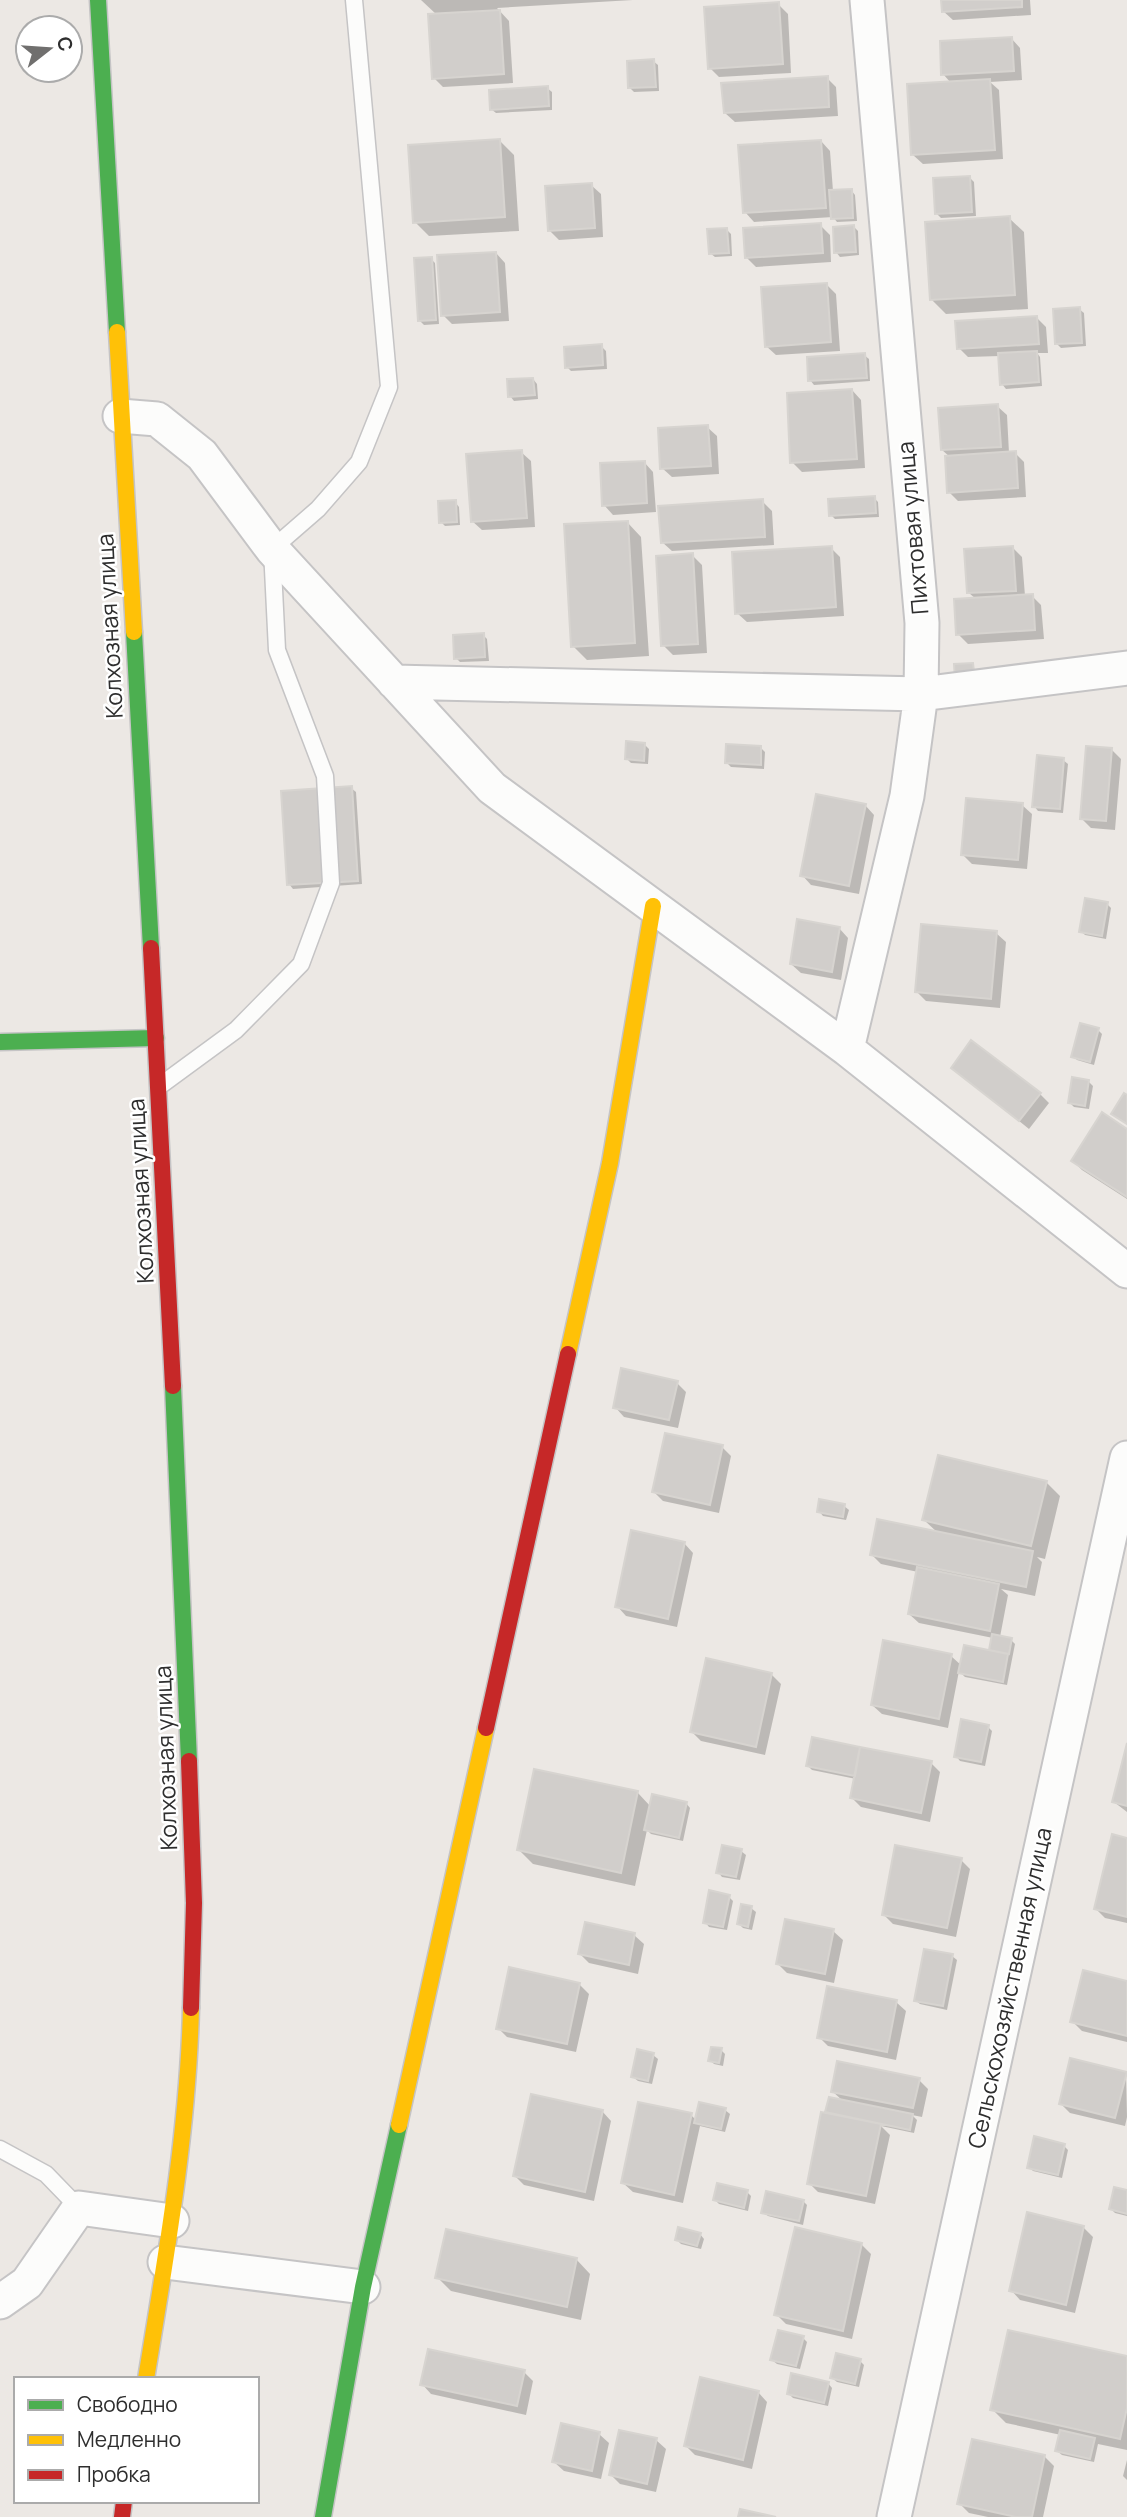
<svg xmlns="http://www.w3.org/2000/svg" width="1127" height="2517" font-family="Manrope,sans-serif">
  <style>
    .shadow { fill: #0003 }
    .building { fill: #d1cecb; stroke: #d7d4d0; stroke-width: 2 }
    .lines { fill: none; stroke-linecap: round; stroke-linejoin: round }
    .lane-casing { stroke: #c5c4c5; stroke-width: 19 }
    .street-casing { stroke: #c5c4c5; stroke-width: 37 }
    .fast-casing { stroke: #c5c4c5; stroke-width: 19 }
    .slow-casing { stroke: #c5c4c5; stroke-width: 19 }
    .jam-casing { stroke: #c5c4c5; stroke-width: 19 }
    .lane { stroke: #fcfcfb; stroke-width: 16 }
    .street { stroke: #fcfcfb; stroke-width: 33 }
    .fast { stroke: #4caf50; stroke-width: 16 }
    .slow { stroke: #ffc107; stroke-width: 16 }
    .jam { stroke: #c62828; stroke-width: 16 }
    .labels { text-anchor: middle; stroke-width: 5; stroke-linejoin: round; paint-order: stroke }
    .street-label { font-size: 23px; fill: #2e2e2e; stroke: #fff }
  </style>
  <rect width="100%" height="100%" fill="#ece8e4"/>
  <!-- shadow -->
  <path class="shadow" d="M421 0H633L497 8 509 21 513 83 443 87 434 78 437 15Z
    M943 0H1030L1031 15 953 20 943 11Z
    M778 4 788 14 791 73 719 77 710 68Z
    M1011 38 1020 48 1022 80 990 82 999 90 1003 159 923 164 913 155 951 83 943 74Z
    M653 61 658 65 659 91 634 92 630 88Z
    M827 78 836 87 838 116 735 122 725 113Z
    M547 88 552 92V110L496 113 491 109Z
    M500 141 514 155 519 231 429 236 415 222Z
    M821 141 830 151 833 191 851 190 855 195 857 221 837 222 833 217 754 222 745 212Z
    M970 178 974 182 976 216 941 218 937 214Z
    M591 185 601 194 603 237 559 240 549 230Z
    M1009 218 1024 232 1028 309 946 314 932 300Z
    M820 225 830 235 831 262 756 267 746 257Z
    M854 227 858 231 859 255 840 257 836 252Z
    M726 229 731 234 732 256 715 257 710 253Z
    M496 253 505 263 509 321 452 324 443 315Z
    M431 259 435 263 439 324 424 325 420 321Z
    M827 285 836 294 840 351 776 355 766 346Z
    M1079 309 1084 313 1086 346 1061 348 1057 344Z
    M1037 318 1046 327 1048 353H1037L1040 357 1042 386 1006 389 1002 384 1000 356 968 357 959 348Z
    M601 346 606 351 607 369 571 371 567 367Z
    M864 355 869 359 870 381 814 385 810 380Z
    M533 379 537 384 538 399 514 401 510 396Z
    M852 390 861 400 865 468 802 472 792 462Z
    M997 406 1007 415 1009 453H1015L1024 462 1026 497 958 501 949 492 950 457 942 450Z
    M707 427 717 436 719 474 672 477 662 468Z
    M521 452 531 461 535 527 482 530 472 521Z
    M644 462 653 472 656 512 613 515 604 505Z
    M874 498 878 502 879 517 835 519 831 515Z
    M762 501 772 511 774 545 672 551 662 542Z
    M455 502 459 507 460 525 445 526 441 522Z
    M627 522 641 537 649 656 587 660 573 646Z
    M831 548 840 557 844 616 747 622 737 613Z
    M1013 548 1022 557 1025 596H1032L1041 605 1044 639 968 644 958 634 976 599 969 593Z
    M692 555 702 565 707 653 673 655 663 645Z
    M483 635 487 639 489 661 460 662 456 658Z
    M644 744 649 749 648 764 631 763 627 759Z
    M761 748 765 752 764 769 731 767 727 763Z
    M1112 750 1121 759 1115 830 1091 828 1081 818Z
    M1063 760 1068 764 1063 813 1038 811 1034 806Z
    M351 788 356 792 362 884 293 889 289 884Z
    M865 805 874 815 859 894 811 885 802 875Z
    M1022 805 1032 814 1027 869 972 864 963 855Z
    M1107 904 1111 908 1106 939 1085 935 1081 931Z
    M839 928 848 938 841 980 801 973 791 964Z
    M996 933 1006 942 1000 1008 926 1001 917 992Z
    M1098 1030 1102 1034 1094 1065 1077 1060 1073 1056Z
    M953 1068 1040 1094 1049 1103 1029 1129Z
    M1088 1081 1093 1086 1089 1109 1074 1107 1070 1103Z
    M1127 1131V1199L1082 1170 1073 1161Z
    M677 1383 686 1392 678 1428 624 1417 615 1407Z
    M722 1447 731 1456 719 1513 663 1501 654 1492Z
    M1046 1482 1060 1496 1045 1559 1037 1557 1042 1562 1035 1596 1001 1589 1008 1595 1000 1637 1011 1640 1015 1644 1007 1685 965 1677 959 1671 948 1728 882 1714 872 1705 951 1656 962 1666 991 1652 993 1638 919 1623 909 1614 918 1572 881 1564 872 1555 938 1533 924 1520Z
    M844 1506 849 1510 846 1520 823 1516 819 1511Z
    M684 1543 693 1553 677 1627 626 1616 617 1606Z
    M771 1674 781 1684 765 1755 701 1741 692 1732Z
    M988 1727 992 1731 985 1766 960 1761 956 1756Z
    M1127 1749V1812L1114 1802Z
    M931 1763 940 1772 930 1822 861 1807 852 1798 856 1779 812 1770 808 1766Z
    M638 1793 651 1807 686 1803 690 1808 683 1841 651 1834 647 1830 635 1886 533 1864 519 1850Z
    M1127 1840V1923L1105 1918 1096 1909Z
    M741 1851 746 1855 740 1880 722 1877 718 1872Z
    M961 1860 970 1869 956 1937 893 1924 883 1914Z
    M729 1897 733 1901 727 1930 709 1927 705 1922Z
    M751 1908 756 1912 752 1930 743 1928 739 1924Z
    M833 1931 843 1940 834 1983 787 1973 778 1964Z
    M634 1935 644 1944 638 1974 589 1963 580 1954Z
    M952 1956 957 1960 947 2010 920 2004 915 2000Z
    M1127 1983V2042L1082 2031 1072 2021Z
    M579 1984 589 1994 576 2052 507 2037 498 2028Z
    M896 2002 906 2011 896 2060 828 2046 819 2037Z
    M721 2050 725 2054 723 2066 714 2064 710 2060Z
    M653 2055 658 2059 652 2084 638 2081 633 2077Z
    M1126 2073 1127 2117 1125 2126 1070 2113 1061 2104Z
    M919 2080 928 2089 922 2117 912 2115 917 2120 914 2133 881 2126 890 2135 875 2204 818 2192 809 2183 831 2115 827 2112 843 2101 832 2091Z
    M725 2110 730 2114 725 2132 700 2126 683 2203 633 2192 623 2183 691 2115 697 2121Z
    M602 2111 611 2121 594 2201 524 2185 515 2176Z
    M1064 2146 1068 2150 1062 2178 1033 2171 1029 2167Z
    M747 2192 751 2196 748 2211 719 2204 715 2200Z
    M1127 2192V2216L1115 2213 1111 2209Z
    M803 2201 807 2205 803 2225 768 2216 763 2212Z
    M1083 2227 1093 2237 1075 2313 1020 2300 1011 2290Z
    M700 2234 704 2239 701 2249 681 2244 677 2240Z
    M862 2245 871 2254 852 2339 786 2324 776 2314Z
    M576 2259 590 2274 581 2320 451 2291 437 2277Z
    M803 2338 807 2342 800 2369 777 2364 772 2360Z
    M1127 2358V2450L1098 2444 1094 2462 1062 2455 1057 2451 1061 2435 1006 2423 992 2409Z
    M860 2361 864 2365 859 2387 837 2382 832 2378Z
    M524 2372 533 2381 526 2415 431 2394 422 2384Z
    M828 2383 832 2388 828 2406 793 2398 789 2394Z
    M758 2392 767 2402 752 2469 695 2455 686 2446Z
    M599 2434 609 2443 601 2479 564 2471 554 2462Z
    M656 2440 666 2449 656 2492 620 2484 611 2475Z
    M1045 2457 1054 2466 1043 2517H988L969 2513 959 2503Z
    M1127 2460V2480L1123 2476Z"/>
  <!-- building -->
  <path class="building" d="M941 0H1022V7L942 12Z
    M779 2 783 64 708 69 704 7Z
    M500 10 504 74 432 79 428 14Z
    M1012 37 1014 71 941 75 940 41Z
    M654 59 656 87 628 88 627 61Z
    M828 76 829 107 724 113 721 83Z
    M990 79 995 150 911 155 907 84Z
    M548 86 549 106 490 110 489 90Z
    M500 139 505 217 413 223 408 145Z
    M821 140 826 208 743 213 738 145Z
    M970 176 972 212 935 214 933 178Z
    M592 183 595 228 548 231 545 186Z
    M852 189 853 218 831 219 829 190Z
    M1010 216 1015 295 930 300 925 222Z
    M821 223 823 253 745 258 743 228Z
    M854 225 856 252 834 253 833 227Z
    M727 228 729 253 709 254 707 229Z
    M496 252 500 312 441 316 437 255Z
    M432 257 436 320 418 321 414 258Z
    M827 283 831 342 765 347 761 287Z
    M1080 307 1082 343 1055 344 1053 309Z
    M1037 316 1039 344 957 349 955 321Z
    M602 344 603 365 565 368 564 347Z
    M1037 351 1039 382 1000 385 998 353Z
    M865 353 867 378 808 381 807 357Z
    M533 378 535 395 508 397 507 379Z
    M852 389 857 459 790 463 787 393Z
    M998 404 1001 447 941 450 938 408Z
    M708 425 711 466 660 469 658 428Z
    M522 450 527 518 471 522 466 454Z
    M1016 451 1018 488 947 493 945 456Z
    M645 461 647 503 602 506 600 463Z
    M875 496 876 513 829 516 828 499Z
    M763 499 765 537 661 543 658 506Z
    M456 500 457 522 439 523 438 501Z
    M628 521 635 643 571 647 564 524Z
    M832 546 836 607 735 614 732 552Z
    M1013 546 1016 591 967 593 964 549Z
    M693 553 698 644 661 646 656 556Z
    M1033 594 1035 630 956 635 954 599Z
    M484 633 485 657 454 659 453 635Z
    M973 663 975 680 955 681 954 664Z
    M626 741 645 743 644 761 625 759Z
    M726 744 761 746V765L725 763Z
    M1086 746 1112 748 1106 821 1080 819Z
    M1037 755 1064 758 1060 809 1032 807Z
    M352 786 358 881 287 885 281 791Z
    M816 794 866 804 849 886 800 876Z
    M966 798 1023 803 1018 860 961 855Z
    M1085 898 1108 902 1102 936 1079 932Z
    M797 919 840 927 832 972 790 964Z
    M921 924 997 931 991 999 915 992Z
    M1080 1023 1099 1028 1090 1062 1071 1057Z
    M971 1040 1041 1093 1019 1121 951 1068Z
    M1072 1077 1089 1080 1085 1106 1068 1103Z
    M1124 1093 1127 1095V1124L1111 1114Z
    M1102 1112 1127 1129V1197L1071 1161Z
    M621 1368 678 1381 669 1420 613 1408Z
    M665 1433 723 1445 710 1505 652 1492Z
    M938 1455 1047 1481 1031 1546 922 1520Z
    M819 1499 845 1504 843 1517 817 1512Z
    M877 1519 1033 1551 1026 1587 870 1555Z
    M631 1530 685 1542 668 1619 615 1607Z
    M917 1567 999 1584 990 1631 908 1614Z
    M992 1634 1012 1638 1009 1654 989 1650Z
    M883 1640 952 1654 939 1719 871 1705Z
    M964 1645 1008 1654 1003 1682 958 1673Z
    M706 1658 772 1673 756 1747 690 1732Z
    M961 1719 989 1725 981 1762 954 1757Z
    M812 1737 860 1747 855 1776 806 1766Z
    M1127 1743V1806L1112 1802Z
    M860 1747 932 1761 921 1813 850 1798Z
    M534 1769 638 1791 621 1873 517 1850Z
    M652 1794 687 1802 679 1838 644 1830Z
    M1112 1834 1127 1838V1917L1094 1909Z
    M722 1845 742 1849 736 1877 716 1873Z
    M895 1845 962 1858 947 1928 882 1915Z
    M709 1890 730 1895 723 1927 703 1923Z
    M741 1904 752 1906 748 1927 737 1924Z
    M785 1919 834 1929 825 1974 776 1964Z
    M585 1922 635 1933 629 1965 578 1954Z
    M924 1949 953 1954 943 2006 914 2001Z
    M509 1967 580 1983 567 2044 496 2029Z
    M1083 1970 1127 1981V2036L1070 2022Z
    M827 1986 897 2000 887 2052 817 2038Z
    M711 2047 722 2048 719 2063 708 2061Z
    M637 2049 654 2053 648 2081 631 2077Z
    M1070 2058 1127 2072 1115 2118 1059 2104Z
    M837 2061 920 2078 913 2108 831 2092Z
    M531 2094 603 2110 585 2192 513 2176Z
    M829 2097 913 2114 910 2130 825 2112Z
    M638 2102 692 2113 674 2195 621 2183Z
    M699 2102 726 2108 721 2129 694 2123Z
    M821 2112 881 2124 866 2196 807 2184Z
    M1034 2136 1065 2144 1058 2175 1027 2168Z
    M717 2183 748 2190 744 2208 713 2200Z
    M1114 2187 1127 2190V2214L1109 2209Z
    M766 2191 804 2200 799 2221 761 2213Z
    M1027 2212 1084 2226 1066 2305 1009 2291Z
    M678 2227 701 2233 697 2246 675 2240Z
    M795 2227 862 2243 843 2331 774 2315Z
    M446 2229 577 2258 567 2307 435 2278Z
    M778 2330 804 2336 796 2366 770 2360Z
    M1008 2330 1127 2356V2408L1120 2439 990 2410Z
    M428 2349 525 2370 517 2406 420 2385Z
    M836 2353 861 2359 855 2384 830 2378Z
    M791 2373 829 2382 824 2403 787 2394Z
    M700 2377 759 2391 743 2460 684 2446Z
    M561 2423 600 2432 592 2471 552 2462Z
    M619 2430 657 2438 647 2484 609 2475Z
    M1060 2430 1095 2438 1090 2459 1055 2451Z
    M972 2439 1045 2455 1032 2517H1016L957 2504Z
    M740 2509 776 2517H738Z"/>
  <g class="lines">
    <!-- lane casing -->
    <g class="lane-casing">
      <path id="lane" d="M161 1085 236 1030 301 964 331 883 325 776 277 650 272 549 318 509 359 462 389 387 354 0
        M0 2149 46 2174 79 2208"/>
    </g>
    <!-- street casing -->
    <g class="street-casing">
      <path id="street" d="M120 416 157 419 202 455 272 549 492 788 847 1049 1127 1271
        M394 682 921 694 1127 668
        M847 1049 907 796 921 694 922 623 867 0
        M165 2262 363 2287
        M0 2302 27 2283 79 2208 172 2221
        M894 2517 1127 1458"/>
    </g>
    <!-- fast casing -->
    <g class="fast-casing">
      <path id="fast" d="M98 0 117 332
        M134 632 151 948
        M0 1042 156 1038
        M173 1386 189 1761
        M323 2517 363 2287 399 2125"/>
    </g>
    <!-- slow casing -->
    <g class="slow-casing">
      <path id="slow" d="M117 332 134 632
        M568 1354 610 1163 653 906
        M399 2125 486 1728
        M146 2379C166 2256 188 2133 191 2008"/>
    </g>
    <!-- jam casing -->
    <g class="jam-casing">
      <path id="jam" d="M151 948 173 1386
        M486 1728 568 1354
        M189 1761 194 1903 191 2008
        M122 2517 124 2501"/>
    </g>
    <!-- lane -->
    <use href="#lane" class="lane"/>
    <!-- street -->
    <use href="#street" class="street"/>
    <!-- fast -->
    <use href="#fast" class="fast"/>
    <!-- slow -->
    <use href="#slow" class="slow"/>
    <!-- jam -->
    <use href="#jam" class="jam"/>
  </g>
  <g class="labels">
    <!-- street labels -->
    <g class="street-label">
      <text transform="translate(913 528) rotate(-95)" y="8">Пихтовая улица</text>
      <text transform="translate(110 626) rotate(-93)" y="8">Колхозная улица</text>
      <text transform="translate(141 1191) rotate(-93)" y="8">Колхозная улица</text>
      <text transform="translate(166 1758) rotate(-92)" y="8">Колхозная улица</text>
      <text transform="translate(1010 1988) rotate(-78)" y="8">Сельскохозяйственная улица</text>
    </g>
  </g>
  <!-- legend -->
  <rect x="14" y="2377" width="245" height="126" fill="#ffffff" stroke="#ababab" stroke-width="2"/>
  <rect x="28" y="2400" width="35" height="10" fill="#4caf50" stroke="#ababab" stroke-width="2"/>
  <text x="77" y="2412" font-size="21" fill="#2e2e2e">Свободно</text>
  <rect x="28" y="2435" width="35" height="10" fill="#ffc107" stroke="#ababab" stroke-width="2"/>
  <text x="77" y="2447" font-size="21" fill="#2e2e2e">Медленно</text>
  <rect x="28" y="2470" width="35" height="10" fill="#c62828" stroke="#ababab" stroke-width="2"/>
  <text x="77" y="2482" font-size="21" fill="#2e2e2e">Пробка</text>
  <!-- north arrow -->
  <g transform="translate(49 49) rotate(73)"><circle r="33" fill="#ffffff" stroke="#ababab" stroke-width="2"/>
  <path d="M0-5L12 26L0 18L-12 26Z" fill="#706f6e"/>
  <text y="-10" font-size="19" font-weight="bold" text-anchor="middle" fill="#2e2e2e">С</text>
  </g>
</svg>
